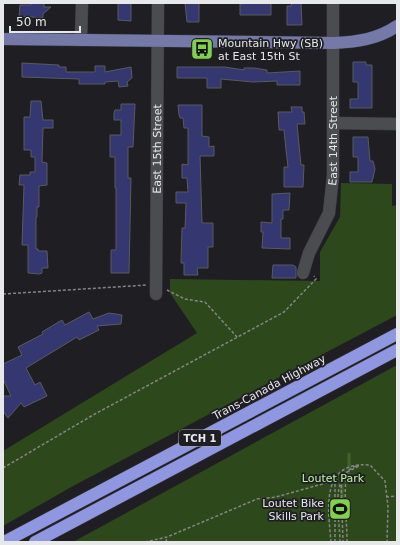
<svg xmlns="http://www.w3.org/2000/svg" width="400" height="545" font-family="'DejaVu Sans',sans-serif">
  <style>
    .green { fill: #2d491b }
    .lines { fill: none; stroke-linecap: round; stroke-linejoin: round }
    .stream { stroke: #40652a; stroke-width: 3 }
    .building { fill: #353771; stroke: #595a5e }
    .minor-casing { stroke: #3a3a3d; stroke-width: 13 }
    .major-casing { stroke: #3a3a3d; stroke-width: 13 }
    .highway-casing { stroke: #3a3a3d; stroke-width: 13 }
    .path { stroke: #858588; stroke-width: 1.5; stroke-dasharray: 3 2; stroke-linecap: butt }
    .minor { stroke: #4b4c4f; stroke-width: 12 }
    .major { stroke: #7479a7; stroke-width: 12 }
    .highway { stroke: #9097e1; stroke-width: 12 }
    .labels { text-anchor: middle; stroke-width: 3.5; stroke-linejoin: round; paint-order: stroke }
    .shield { fill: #1f1f23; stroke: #abacae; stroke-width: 1 }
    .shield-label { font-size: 10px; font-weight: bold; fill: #e7e8ea }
    .poi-label { font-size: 11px; fill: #e7e8ea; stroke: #1f1f23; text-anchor: start }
    .street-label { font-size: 11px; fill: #e7e8ea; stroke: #1f1f23 }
    .park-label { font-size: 11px; fill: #bdf69f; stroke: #1f1f23 }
  </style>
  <rect width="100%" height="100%" fill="#1f1f23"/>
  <!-- green -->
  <path class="green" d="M341 183 392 184V206L397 205V315L73 486 3 526V451L197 333 170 293V279L320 281V252L340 217Z
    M397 365V542H73Z"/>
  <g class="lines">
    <!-- stream -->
    <path class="stream" d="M349 454V469
      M342 503V481L349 474"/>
  </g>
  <!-- building -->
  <path class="building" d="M34 3H44V7H51L43 14V18L19 16 20 5H30Z
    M118 3H131V21L118 20Z
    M185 3H199V22H187Z
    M253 3H271V15H240V4Z
    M292 3H301L302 25H287V6H291Z
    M353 62H366V65H372V108H350V99H358V82H353Z
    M22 63 59 65V67H66V72H95V66H105V72L131 67 132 78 127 82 128 86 119 87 118 81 105 82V84H79V79L22 77Z
    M177 67H225L244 70V68H254L267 70V73L300 71V85H277V81L253 82 221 79V88H207V78H177Z
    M31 101H41L43 120H53V128H43L42 162 47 163V185L39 186V207H37V217H36V249H38V251H47L48 268H42V273L39 274 28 273V245H22L24 185H19L20 175H30V172H35V157H31V150H24V117H30Z
    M121 104H135L133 147H128V178H131L129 273H111V250H116V188H115V157H110V135H121V120H114V113L115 110H121Z
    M178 105H202V136L209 137V147L214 146V156H200L202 223H213V247H208V268H197L198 275H184V263H181L182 228H185L186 203H176V192H188L187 178H182V164L188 165V128H184L183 118H180L179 115Z
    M291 107H302V112H304L305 124H297L301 165H304L303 187H284V167H288L286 150 284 130H279L278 112H292Z
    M353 137H368L370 161H373L375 169 372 182H350V172H358V157H353Z
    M290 193 289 210H283V219H281V238H290V249L262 248 263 232H261V222L272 223V194Z
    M273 265H293L296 267V278H272Z
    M89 312 93 319 109 313 122 315 121 324 97 326 99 330 79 340 77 337 26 368 35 385 40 382 47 396 24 407 21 403 8 418 3 411V396H11L3 379V364L22 355 18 347 43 334 42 332 62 320 65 325Z"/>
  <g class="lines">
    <!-- minor casing -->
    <g class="minor-casing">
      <g id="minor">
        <path d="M81 40 82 3"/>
        <path d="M334 123 397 124"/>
        <path id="s1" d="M303 273 309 253 329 213 333 176V3"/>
        <path id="s2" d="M156 294 158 3"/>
      </g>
    </g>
    <!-- major casing -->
    <g class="major-casing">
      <path id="major" d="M3 39 334 43C357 42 378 39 397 26"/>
    </g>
    <!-- highway casing -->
    <g class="highway-casing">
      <path id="highway" d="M4 542 397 334
        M35 542 397 350"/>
    </g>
    <!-- path -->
    <path class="path" d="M167 290 185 299 205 302 237 337
      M3 294 147 285
      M3 468 93 415 284 312 316 279 314 276
      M341 480 343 542
      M386 497 397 496
      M145 542 167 537 257 499 276 497 326 483 332 477
      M166 542 167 537
      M331 542C328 508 320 461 370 465L385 481 388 507 387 542
      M335 542V484L338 475
      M340 542C340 517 328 474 359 465
      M347 542C347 518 343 496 347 472L359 466"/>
    <!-- minor -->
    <use href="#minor" class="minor"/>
    <!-- major -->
    <use href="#major" class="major"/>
    <!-- highway -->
    <use href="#highway" class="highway"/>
  </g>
  <!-- icons -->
  <defs>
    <g id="bus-square" transform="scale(1.15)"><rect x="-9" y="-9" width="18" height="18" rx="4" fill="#82d04f" stroke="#1f1f23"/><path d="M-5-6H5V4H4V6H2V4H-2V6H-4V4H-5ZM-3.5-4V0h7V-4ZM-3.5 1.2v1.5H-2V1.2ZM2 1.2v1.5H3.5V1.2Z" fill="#111"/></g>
    <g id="stadium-square" transform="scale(1.15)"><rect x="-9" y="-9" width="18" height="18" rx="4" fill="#82d04f" stroke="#1f1f23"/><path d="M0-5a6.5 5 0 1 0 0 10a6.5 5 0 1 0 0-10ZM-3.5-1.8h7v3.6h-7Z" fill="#111"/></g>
  </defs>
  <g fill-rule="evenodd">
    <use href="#bus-square" x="202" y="49"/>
    <use href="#stadium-square" x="340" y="509"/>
  </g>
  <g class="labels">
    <!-- shield labels -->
    <rect class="shield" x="179" y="430" width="42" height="16" rx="3"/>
    <g class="shield-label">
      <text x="200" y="442">TCH 1</text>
    </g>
    <!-- poi labels -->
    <g class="poi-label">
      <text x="218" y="47">Mountain Hwy (SB)<tspan x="218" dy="13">at East 15th St</tspan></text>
      <text x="324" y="507" text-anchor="end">Loutet Bike<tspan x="324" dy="13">Skills Park</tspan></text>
    </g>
    <!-- street labels -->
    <g class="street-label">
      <text dy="4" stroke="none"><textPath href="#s1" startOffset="138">East 14th Street</textPath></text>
      <text dy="4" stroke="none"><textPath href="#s2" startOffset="145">East 15th Street</textPath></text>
      <text transform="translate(269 387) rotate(-28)" y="4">Trans-Canada Highway</text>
    </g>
    <!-- park labels -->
    <g class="park-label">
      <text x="333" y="482">Loutet Park</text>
    </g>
  </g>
  <!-- border -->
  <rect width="400" height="545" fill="none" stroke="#e7e8ea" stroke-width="8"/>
  <!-- scale -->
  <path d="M10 26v6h70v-6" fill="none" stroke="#e7e8ea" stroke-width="2"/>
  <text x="16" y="26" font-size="12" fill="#e7e8ea" stroke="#1f1f23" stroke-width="3" paint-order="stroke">50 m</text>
</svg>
